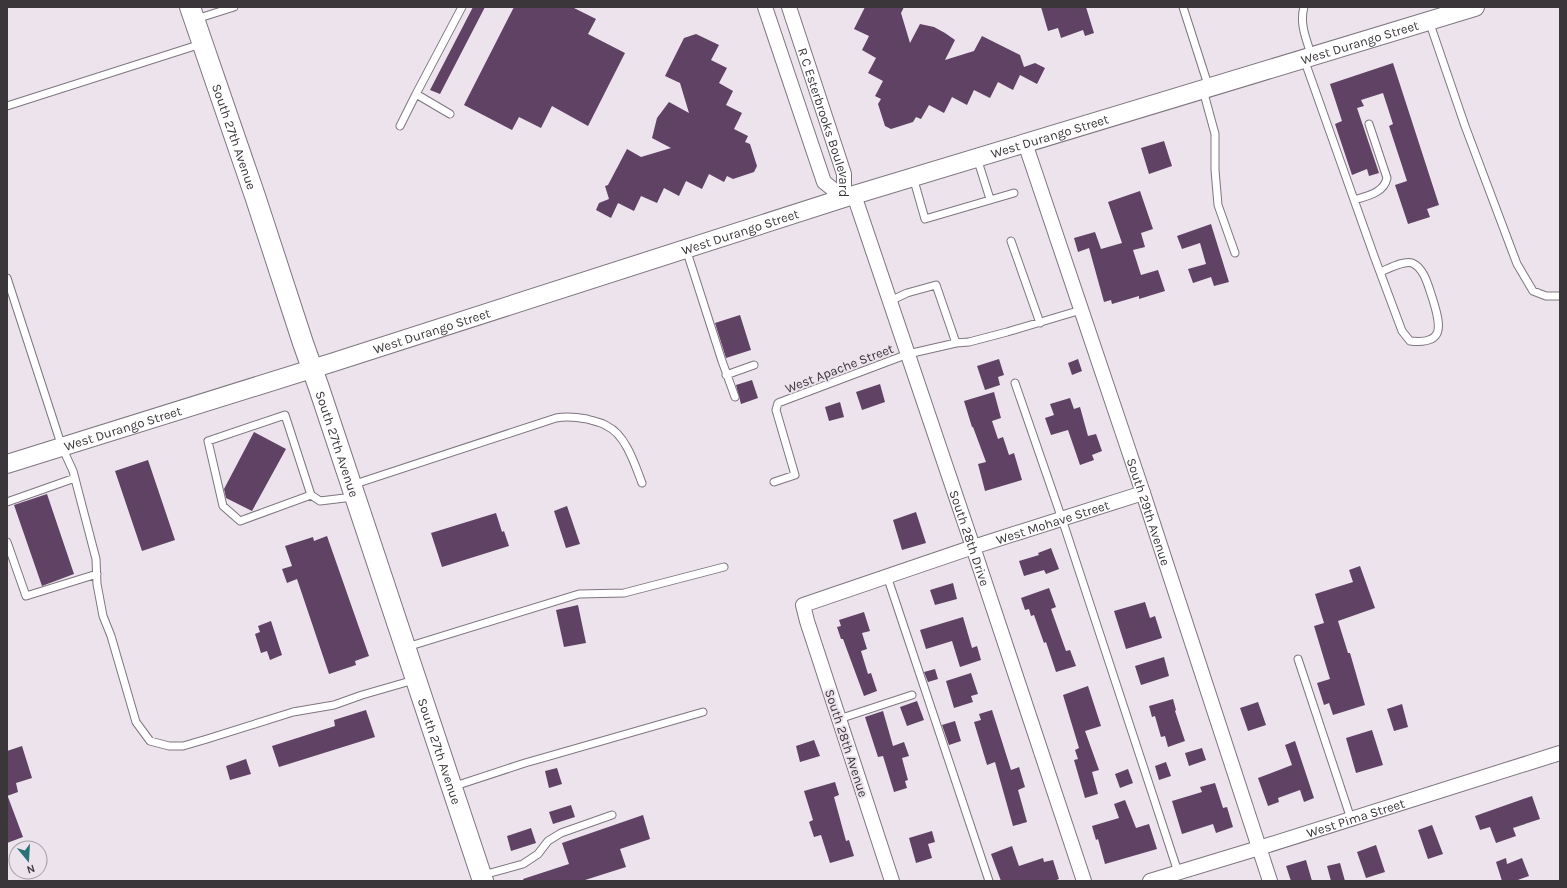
<svg xmlns="http://www.w3.org/2000/svg" width="1567" height="888" font-family="Karla,sans-serif">
  <style>
    .building { fill: #5f4264 }
    .lines { fill: none; stroke-linecap: round; stroke-linejoin: round }
    .service-casing { stroke: #7e767f; stroke-width: 9 }
    .minor-casing { stroke: #7e767f; stroke-width: 16 }
    .tertiary-casing { stroke: #7e767f; stroke-width: 20 }
    .secondary-casing { stroke: #7e767f; stroke-width: 22 }
    .service { stroke: #fff; stroke-width: 7 }
    .minor { stroke: #fff; stroke-width: 14 }
    .tertiary { stroke: #fff; stroke-width: 18 }
    .secondary { stroke: #fff; stroke-width: 20 }
    .labels { text-anchor: middle; stroke-width: 4; stroke-linejoin: round; paint-order: stroke }
    .street-label { font-size: 13px; fill: #3a363a; stroke: #ece3ed }
  </style>
  <rect width="100%" height="100%" fill="#ece3ed"/>
  <!-- building -->
  <path class="building" d="M473 7H485L440 94 430 90Z
    M514 7H572L596 19 588 34 625 53 588 126 552 106 541 128 519 117 512 130 464 105Z
    M865 7H904L901 13 910 43 920 24 934 27 945 33 955 40 945 60 974 51 982 36 1020 55 1024 67 1035 63 1045 68 1037 84 1020 75 1013 90 998 82 990 98 974 90 967 105 952 97 944 113 929 105 921 119 916 117 913 122 891 129 885 126 878 104 881 99 875 96 883 81 868 73 876 58 862 50 869 36 854 29Z
    M1041 7H1086L1094 33 1085 36 1083 30 1061 38 1058 28 1048 31Z
    M696 34 719 45 711 60 727 68 719 83 733 91 726 105 742 113 734 129 748 136 745 142 750 144 757 166 754 172 733 179 727 176 724 182 709 174 702 189 686 181 679 196 664 188 657 203 641 196 634 211 618 203 611 218 596 210 599 203 609 199 605 186 608 185 627 149 641 157 671 148 652 138 657 118 669 102 689 113 680 83 665 76 684 38Z
    M1393 63 1439 205 1427 209 1430 217 1408 224 1395 185 1407 181 1389 126 1393 124 1383 93 1361 100 1364 106 1357 108 1379 173 1369 176 1367 169 1352 175 1335 124 1342 121 1330 84Z
    M1164 141 1172 166 1149 174 1141 148Z
    M1140 191 1153 229 1141 233 1145 247 1133 250 1141 275 1158 270 1165 291 1139 299V296L1112 304 1111 300 1104 302 1089 248 1078 252 1074 238 1095 232 1101 249 1122 243 1108 202Z
    M1211 224 1229 282 1214 286 1211 277 1193 283 1188 269 1206 264 1200 243 1182 249 1177 236Z
    M740 315 751 350 726 358 715 323Z
    M999 359 1004 375 998 377 1000 385 985 390 977 366Z
    M1078 359 1082 371 1072 375 1068 363Z
    M752 380 758 398 741 404 736 385Z
    M880 384 885 402 862 410 856 392Z
    M994 392 1001 418 992 421 998 439 1003 437 1009 455 1014 453 1022 480 985 491 978 464 986 462 973 427H972L964 401Z
    M1070 398 1074 409 1080 407 1088 436 1096 434 1102 451 1092 455 1094 460 1080 465 1068 430 1051 435 1045 418 1054 415 1050 404Z
    M840 402 844 417 829 421 825 407Z
    M254 432 286 449 252 511 226 498 224 489Z
    M148 460 175 540 142 551 115 471Z
    M47 494 74 574 42 586 14 505Z
    M567 506 580 544 566 548 554 511Z
    M916 512 926 543 902 550 893 520Z
    M496 513 502 532 504 531 509 546 442 567 431 533Z
    M327 536 369 656 355 661 356 665 329 674 297 579 287 583 282 569 292 566 285 546 313 537 314 541Z
    M1051 548 1059 569 1046 574 1044 570 1024 576 1019 561 1039 555 1038 553Z
    M1360 566 1375 608 1338 621 1348 653H1350L1365 705 1333 715 1329 703 1324 705 1317 683 1330 679 1314 626 1324 623 1315 594 1353 582 1349 570Z
    M953 583 957 599 935 605 930 590Z
    M1049 588 1056 607 1051 609 1066 651 1070 650 1076 666 1056 672 1046 642 1044 643 1034 615 1031 616 1029 609 1025 610 1021 598Z
    M1145 602 1150 618 1155 616 1162 638 1126 649 1114 611Z
    M578 605 586 643 564 647 556 610Z
    M864 612 870 631 862 633 867 649 861 651 868 674 871 673 877 691 864 696 843 639H841L837 627 841 626 839 620Z
    M963 617 972 648 977 646 981 660 960 667 952 641 926 649 920 630Z
    M271 621 282 655 270 660 267 651 261 653 255 634 260 632 258 626Z
    M1164 657 1169 676 1141 685 1135 666Z
    M935 669 938 679 928 682 924 672Z
    M971 673 978 694 971 696 973 702 954 708 946 681Z
    M1088 686 1101 726 1085 731 1099 770 1092 772 1098 794 1085 798 1074 760 1078 759 1075 750 1079 748 1063 695Z
    M1173 699 1176 710 1175 711 1185 741 1168 747 1165 736 1161 737 1155 716 1152 717 1149 706Z
    M917 701 924 720 907 726 900 707Z
    M1258 702 1266 725 1248 731 1240 708Z
    M1402 704 1408 727 1394 731 1387 709Z
    M366 710 375 737 279 767 272 746 335 726 334 720Z
    M992 710 1011 770 1019 767 1025 787 1018 790 1027 822 1013 826 995 762 987 765 974 722 981 720 979 714Z
    M883 711 893 746 904 742 909 756 902 758 908 780 905 781 907 788 894 792 883 756 878 757 865 717Z
    M955 721 961 741 949 745 942 725Z
    M1372 730 1383 765 1356 773 1346 738Z
    M814 740 820 756 800 762 796 746Z
    M1295 741 1314 798 1304 802 1300 790 1278 798 1279 802 1268 806 1258 778 1292 765 1285 745Z
    M22 746 32 778 16 783 18 792 7 796V751Z
    M1202 748 1206 760 1189 766 1185 753Z
    M246 759 251 774 230 780 226 766Z
    M1166 762 1171 776 1159 780 1155 766Z
    M557 768 562 784 549 788 545 771Z
    M1128 769 1133 783 1120 788 1115 774Z
    M835 782 839 795 834 797 846 841 849 840 854 856 830 863 821 835 814 837 809 822 813 820 804 791Z
    M1215 783 1223 808 1227 807 1233 827 1216 833 1213 824 1182 834 1172 801 1202 792 1200 787Z
    M1532 796 1540 819 1513 828 1516 836 1496 843 1490 827 1480 830 1475 816Z
    M7 797H8L23 837 7 843Z
    M1125 800 1136 828 1149 824 1157 849 1105 864 1098 839 1096 840 1092 826 1119 818 1114 804Z
    M571 805 575 817 553 824 549 812Z
    M643 815 650 839 620 849 626 867 582 881H524L523 879 569 864 562 843Z
    M1432 825 1443 854 1428 859 1418 830Z
    M531 828 536 843 511 851 507 836Z
    M932 831 935 842 928 844 932 858 916 863 909 838Z
    M1376 845 1385 872 1366 878 1357 852Z
    M1012 846 1019 866 1043 858 1044 862 1053 860 1059 879 1054 881H1001L991 854Z
    M1506 858 1507 864 1522 858 1529 876 1515 881H1502L1496 862Z
    M1306 860 1312 881H1291L1286 866Z
    M1340 863 1345 881H1331L1327 866Z"/>
  <g class="lines">
    <!-- service casing -->
    <g class="service-casing">
      <path id="service" d="M1183 7 1209 88
        M1304 7C1299 24 1307 41 1312 57
        M196 19 234 7
        M1429 21 1465 126 1517 264 1533 291 1546 296H1560
        M1304 59 1374 256 1402 331 1410 341C1445 345 1441 326 1433 300 1429 289 1425 268 1412 263 1404 260 1388 269 1380 272
        M1203 90 1215 134V170L1218 205 1235 253
        M7 106 201 44
        M450 114 416 94 462 7
        M400 126 416 94
        M977 158 990 199
        M913 177 925 219 1014 193
        M1354 200C1367 196 1384 193 1387 178L1369 124
        M1011 241 1040 323
        M686 249 722 361 735 397
        M7 278 62 447 73 471 96 559 97 584 103 616 111 636 136 722 150 741 169 746H183L207 739 293 712 334 705 362 695 414 680
        M956 343 969 342 1007 332 1081 310
        M726 375 754 365
        M1015 383 1062 519 1178 872
        M774 482 795 475 776 410 778 403 908 354 956 343 936 285 907 293 890 301
        M352 485 556 418C567 416 576 417 587 419 593 421 601 422 607 426 626 435 635 465 642 483
        M311 495 285 415 208 441 223 506 240 521 311 495 320 501 353 497
        M7 502 75 478
        M7 542 26 596 97 574
        M887 576 989 881
        M407 647 579 594 624 593 724 567
        M1298 659 1351 819
        M839 719 912 695
        M452 787 525 763 703 712
        M483 875 523 864 538 854 548 841 561 833 612 815"/>
    </g>
    <!-- minor casing -->
    <g class="minor-casing">
      <g id="minor">
        <path d="M765 7 824 182 844 198"/>
        <path id="s1" d="M789 7 844 174V198"/>
        <path id="s2" d="M1025 143 1143 493 1270 881"/>
        <path id="s3" d="M854 195 973 547 1084 881"/>
        <path id="s4" d="M892 881 807 621 803 605 973 547 1143 493"/>
        <path id="s5" d="M1150 881 1259 848 1560 753"/>
      </g>
    </g>
    <!-- tertiary casing -->
    <g class="tertiary-casing">
      <g id="tertiary">
        <path id="s6" d="M7 464 334 362 844 198 1475 7"/>
      </g>
    </g>
    <!-- secondary casing -->
    <g class="secondary-casing">
      <g id="secondary">
        <path id="s7" d="M190 7 255 196 303 343 319 388 483 881"/>
      </g>
    </g>
    <!-- service -->
    <use href="#service" class="service"/>
    <!-- minor -->
    <use href="#minor" class="minor"/>
    <!-- tertiary -->
    <use href="#tertiary" class="tertiary"/>
    <!-- secondary -->
    <use href="#secondary" class="secondary"/>
  </g>
  <g class="labels">
    <!-- street labels -->
    <g class="street-label">
      <text dy="5" stroke="none"><textPath href="#s6" startOffset="1417">West Durango Street</textPath></text>
      <text dy="5" stroke="none"><textPath href="#s1" startOffset="121">R C Esterbrooks Boulevard</textPath></text>
      <text dy="5" stroke="none"><textPath href="#s7" startOffset="137">South 27th Avenue</textPath></text>
      <text dy="5" stroke="none"><textPath href="#s6" startOffset="1093">West Durango Street</textPath></text>
      <text dy="5" stroke="none"><textPath href="#s6" startOffset="769">West Durango Street</textPath></text>
      <text dy="5" stroke="none"><textPath href="#s6" startOffset="445">West Durango Street</textPath></text>
      <text transform="translate(839 368) rotate(-21)" y="5">West Apache Street</text>
      <text dy="5" stroke="none"><textPath href="#s6" startOffset="121">West Durango Street</textPath></text>
      <text dy="5" stroke="none"><textPath href="#s7" startOffset="461">South 27th Avenue</textPath></text>
      <text dy="5" stroke="none"><textPath href="#s2" startOffset="389">South 29th Avenue</textPath></text>
      <text dy="5" stroke="none"><textPath href="#s4" startOffset="553">West Mohave Street</textPath></text>
      <text dy="5" stroke="none"><textPath href="#s3" startOffset="362">South 28th Drive</textPath></text>
      <text transform="translate(847 743) rotate(72)" y="5">South 28th Avenue</text>
      <text dy="5" stroke="none"><textPath href="#s7" startOffset="785">South 27th Avenue</textPath></text>
      <text dy="5" stroke="none"><textPath href="#s5" startOffset="215">West Pima Street</textPath></text>
    </g>
  </g>
  <!-- border -->
  <rect width="1567" height="888" fill="none" stroke="#3a363a" stroke-width="16"/>
  <!-- north arrow -->
  <g transform="translate(28 860) rotate(162)"><circle r="19" fill="#ece3ed" stroke="#a59ea5"/>
  <path d="M0-3L7 15L0 10L-7 15Z" fill="#297378"/>
  <text y="-6" font-size="11" font-weight="bold" text-anchor="middle" fill="#3a363a">N</text>
  </g>
</svg>
